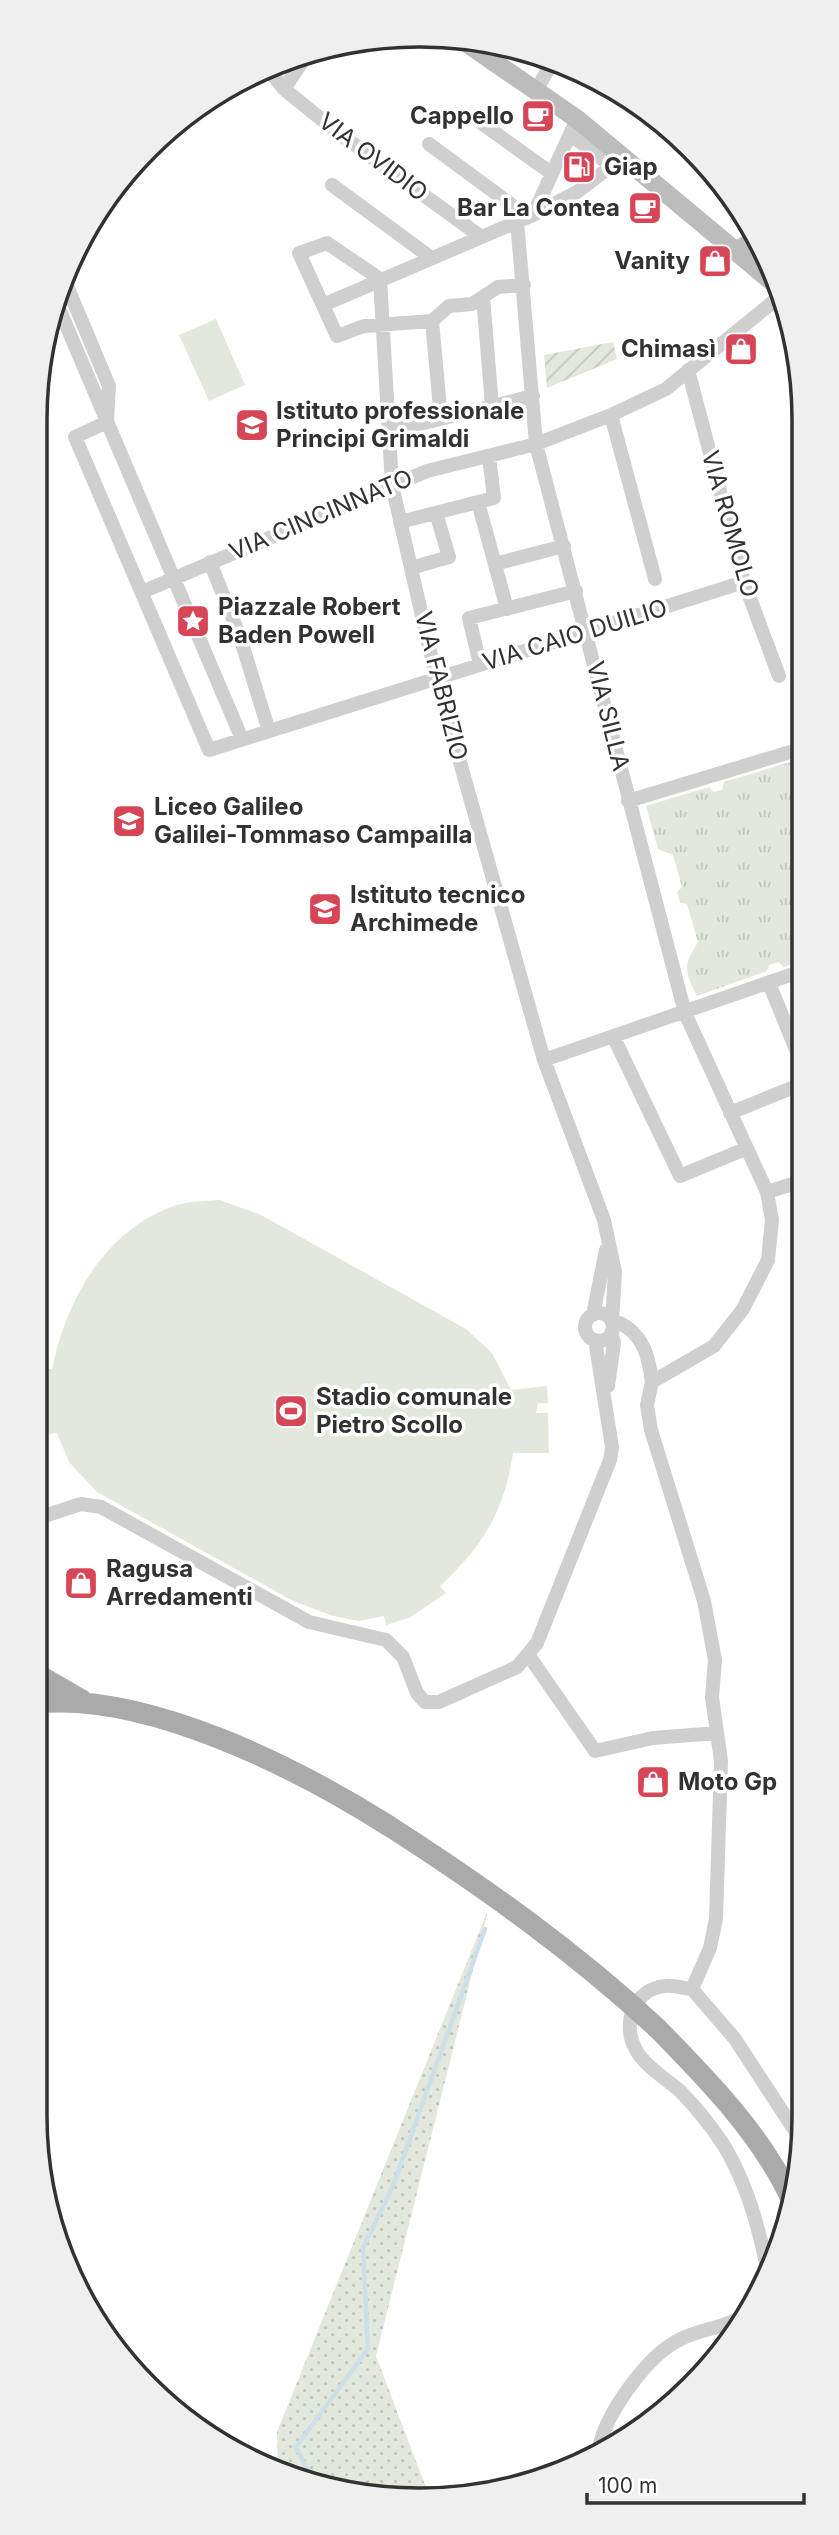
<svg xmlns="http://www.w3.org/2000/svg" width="839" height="2535" font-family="Inter,sans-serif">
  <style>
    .grass { fill: url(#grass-dots) }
    .park { fill: url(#park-tufts) }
    .garden { fill: url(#garden-furrows) }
    .pitch { fill: #e2e8dc }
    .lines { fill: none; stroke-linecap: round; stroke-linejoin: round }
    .stream { stroke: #cddfe9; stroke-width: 4.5 }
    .street { stroke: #cfcfcf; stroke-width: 14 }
    .secondary { stroke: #bcbcbc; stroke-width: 19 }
    .primary { stroke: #aaa; stroke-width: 21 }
    .primary-bridge { stroke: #aaa; stroke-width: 21 }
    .labels { text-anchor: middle; stroke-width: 7; stroke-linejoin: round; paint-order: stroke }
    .poi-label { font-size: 24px; font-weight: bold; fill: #323232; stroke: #fff; text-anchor: start }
    .street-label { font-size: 24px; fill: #323232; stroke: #fff }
    .rim { fill: none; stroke: #323232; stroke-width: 3.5 }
  </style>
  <defs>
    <pattern id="grass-dots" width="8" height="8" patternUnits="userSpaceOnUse" patternTransform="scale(1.75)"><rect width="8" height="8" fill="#e2e8dc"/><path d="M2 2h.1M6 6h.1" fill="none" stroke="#c2c7bd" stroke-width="1.8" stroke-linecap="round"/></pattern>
    <pattern id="park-tufts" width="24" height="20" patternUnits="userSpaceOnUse" patternTransform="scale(1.75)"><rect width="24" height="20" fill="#e2e8dc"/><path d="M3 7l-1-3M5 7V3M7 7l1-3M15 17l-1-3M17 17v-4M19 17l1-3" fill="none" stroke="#c2c7bd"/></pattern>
    <pattern id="garden-furrows" width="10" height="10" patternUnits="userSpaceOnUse" patternTransform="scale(1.75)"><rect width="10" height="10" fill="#e2e8dc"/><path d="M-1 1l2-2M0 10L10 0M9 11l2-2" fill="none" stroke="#c2c7bd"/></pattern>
  </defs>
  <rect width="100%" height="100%" fill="#fff"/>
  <!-- grass -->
  <path class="grass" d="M488 1910 376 2356 428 2493 370 2497 278 2469 277 2432Z"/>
  <!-- park -->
  <path class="park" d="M790 762 800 788 799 961 784 967 778 962 769 965 767 971 697 996C684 970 683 967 698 942L687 904 680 903 677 892 682 887 673 855 658 849 646 806 709 787 714 792 722 790 724 782Z"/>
  <!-- garden -->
  <path class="garden" d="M613 342 617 359 547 388 544 355Z"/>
  <!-- pitch -->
  <path class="pitch" d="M216 319 245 385 209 401 179 335Z
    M220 1200 261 1215 466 1329 492 1353 511 1390 547 1386 548 1403H538L536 1413H548L549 1453H513C504 1512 483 1546 440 1586L446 1593 409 1618 386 1625 384 1616 359 1621 333 1616 293 1601 97 1492 69 1462 57 1433 48 1434 43 1400 44 1369H52C66 1300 106 1228 177 1205 190 1201 206 1201 220 1200Z"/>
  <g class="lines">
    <!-- stream -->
    <path class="stream" d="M312 2479 296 2447 368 2349 363 2248 393 2186 485 1929"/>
    <!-- street -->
    <path class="street" d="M271 73 284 89 337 132 480 236
      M284 89 304 59
      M536 91 551 64
      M480 122 551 173
      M570 134 611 166
      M429 144 528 217
      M332 185 430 257
      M533 215 577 119
      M517 221 536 444 685 1013 767 1192 772 1220 768 1260 743 1309 714 1346 652 1382 647 1405 651 1430 704 1601 715 1660 712 1697 721 1761 716 1919 710 1948 692 1989
      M380 279 392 485 436 677 544 1060 604 1220 615 1272 612 1321
      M380 279 327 243 299 253 337 336 364 326 432 321 449 306 472 304 498 287 524 285
      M67 286 109 386 107 421
      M483 297 492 406
      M323 305 533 215 577 192 623 157
      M58 306 242 739
      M432 321 441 419
      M688 370 744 582 779 676
      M611 415 655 579
      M107 422 75 437 209 750 744 582
      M387 432 533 396
      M489 457 494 498 478 502 507 609
      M400 522 478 502
      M210 562 240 637 269 731
      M495 564 564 546
      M411 568 449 557 436 513
      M142 592 427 471 536 444 611 415 666 389 779 297
      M480 664 469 618 576 591
      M628 801 800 749
      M769 983 799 1057
      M614 1038 680 1176 745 1149
      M544 1060 799 972
      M730 1113 799 1085
      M767 1192 799 1182
      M585 1327a14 14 0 1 1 28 0a14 14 0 1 1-28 0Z
      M593 1315 606 1250
      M613 1325 620 1323C644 1335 649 1358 652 1382
      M608 1386 614 1343 611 1333
      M38 1518 81 1504 101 1507 309 1622 386 1640 403 1657 417 1693 425 1702H439L517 1667 537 1643 610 1460 612 1447 595 1340
      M529 1656 595 1751 653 1738 717 1733
      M766 2264C758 2223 745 2180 723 2144 711 2126 694 2105 679 2090 666 2079 644 2065 636 2050 621 2024 634 1989 665 1986 673 1985 683 1988 692 1989L735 2039 797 2134
      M599 2448C606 2413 647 2356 679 2340 699 2329 726 2328 745 2315"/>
    <!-- secondary -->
    <path class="secondary" d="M465 42 577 119 775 284
      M736 251 757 239"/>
    <!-- primary -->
    <path class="primary" d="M37 1674 82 1700
      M37 1703C148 1692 297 1768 389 1826
      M657 2028C707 2079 763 2136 792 2201"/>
    <!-- primary-bridge -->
    <path class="primary-bridge" d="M389 1826C484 1887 574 1951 657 2028"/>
  </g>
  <!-- icons -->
  <defs>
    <g id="cafe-square" transform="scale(1.75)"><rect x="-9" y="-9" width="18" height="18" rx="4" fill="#d74656" stroke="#fff"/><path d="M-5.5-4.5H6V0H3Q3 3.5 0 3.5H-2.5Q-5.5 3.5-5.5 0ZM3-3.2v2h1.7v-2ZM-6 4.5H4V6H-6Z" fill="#fff"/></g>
    <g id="fuel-square" transform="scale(1.75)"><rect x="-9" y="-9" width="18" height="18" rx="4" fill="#d74656" stroke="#fff"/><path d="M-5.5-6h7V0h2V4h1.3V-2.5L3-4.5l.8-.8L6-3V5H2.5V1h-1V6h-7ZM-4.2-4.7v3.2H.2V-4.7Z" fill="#fff"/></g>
    <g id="shop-square" transform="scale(1.75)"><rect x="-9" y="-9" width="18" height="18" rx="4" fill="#d74656" stroke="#fff"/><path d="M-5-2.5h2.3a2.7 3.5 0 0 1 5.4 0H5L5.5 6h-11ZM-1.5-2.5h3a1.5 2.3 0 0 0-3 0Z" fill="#fff"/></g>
    <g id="school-square" transform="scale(1.75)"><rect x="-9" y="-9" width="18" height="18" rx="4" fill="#d74656" stroke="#fff"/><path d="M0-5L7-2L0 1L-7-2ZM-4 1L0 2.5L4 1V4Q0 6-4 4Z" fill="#fff"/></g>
    <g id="sight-square" transform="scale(1.75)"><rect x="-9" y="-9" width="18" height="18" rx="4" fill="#d74656" stroke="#fff"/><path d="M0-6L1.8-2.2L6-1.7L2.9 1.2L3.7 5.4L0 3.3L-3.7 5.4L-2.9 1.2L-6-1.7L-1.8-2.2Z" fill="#fff"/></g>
    <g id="stadium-square" transform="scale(1.75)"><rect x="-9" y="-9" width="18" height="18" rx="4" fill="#d74656" stroke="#fff"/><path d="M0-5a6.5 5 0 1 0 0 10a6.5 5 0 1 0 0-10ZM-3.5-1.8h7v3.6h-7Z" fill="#fff"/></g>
  </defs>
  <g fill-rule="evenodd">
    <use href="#cafe-square" x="538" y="116"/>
    <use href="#fuel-square" x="579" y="167"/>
    <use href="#cafe-square" x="645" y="208"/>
    <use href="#shop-square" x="715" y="261"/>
    <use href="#shop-square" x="741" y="349"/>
    <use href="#school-square" x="252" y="425"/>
    <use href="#sight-square" x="193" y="621"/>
    <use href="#school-square" x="129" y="821"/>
    <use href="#school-square" x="325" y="909"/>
    <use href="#stadium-square" x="291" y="1411"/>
    <use href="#shop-square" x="81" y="1583"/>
    <use href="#shop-square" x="653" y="1782"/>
  </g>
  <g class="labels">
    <!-- poi labels -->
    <g class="poi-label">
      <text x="514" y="124" text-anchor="end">Cappello</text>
      <text x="604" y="175">Giap</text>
      <text x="620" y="216" text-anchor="end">Bar La Contea</text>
      <text x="690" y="269" text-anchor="end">Vanity</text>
      <text x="716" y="357" text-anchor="end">Chimasì</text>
      <text x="276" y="419">Istituto professionale<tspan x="276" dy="28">Principi Grimaldi</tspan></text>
      <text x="218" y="615">Piazzale Robert<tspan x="218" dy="28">Baden Powell</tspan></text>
      <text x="154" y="815">Liceo Galileo<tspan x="154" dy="28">Galilei-Tommaso Campailla</tspan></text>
      <text x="350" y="903">Istituto tecnico<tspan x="350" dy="28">Archimede</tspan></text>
      <text x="316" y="1405">Stadio comunale<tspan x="316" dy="28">Pietro Scollo</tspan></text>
      <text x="106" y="1577">Ragusa<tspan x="106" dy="28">Arredamenti</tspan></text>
      <text x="678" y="1790">Moto Gp</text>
    </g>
    <!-- street labels -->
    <g class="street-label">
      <text transform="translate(373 157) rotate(37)" y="8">VIA OVIDIO</text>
      <text transform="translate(321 515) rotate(-23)" y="8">VIA CINCINNATO</text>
      <text transform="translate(730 524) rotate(74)" y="8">VIA ROMOLO</text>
      <text transform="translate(575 635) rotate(-17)" y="8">VIA CAIO DUILIO</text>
      <text transform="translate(441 686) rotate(76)" y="8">VIA FABRIZIO</text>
      <text transform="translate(608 716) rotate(76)" y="8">VIA SILLA</text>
    </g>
  </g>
  <!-- crop -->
  <path d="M0 0H839V2535H0ZM419 47H420A372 372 0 0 1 792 419V2116A372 372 0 0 1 420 2488H419A372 372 0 0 1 47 2116V419A372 372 0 0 1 419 47Z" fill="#efefef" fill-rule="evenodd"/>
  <path class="rim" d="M419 47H420A372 372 0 0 1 792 419V2116A372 372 0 0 1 420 2488H419A372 372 0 0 1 47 2116V419A372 372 0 0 1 419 47Z"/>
  <!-- scale -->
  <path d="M587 2493v10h217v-10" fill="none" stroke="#323232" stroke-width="3.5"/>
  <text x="598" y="2493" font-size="21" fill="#323232" stroke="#ffffff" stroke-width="5" paint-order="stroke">100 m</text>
</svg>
